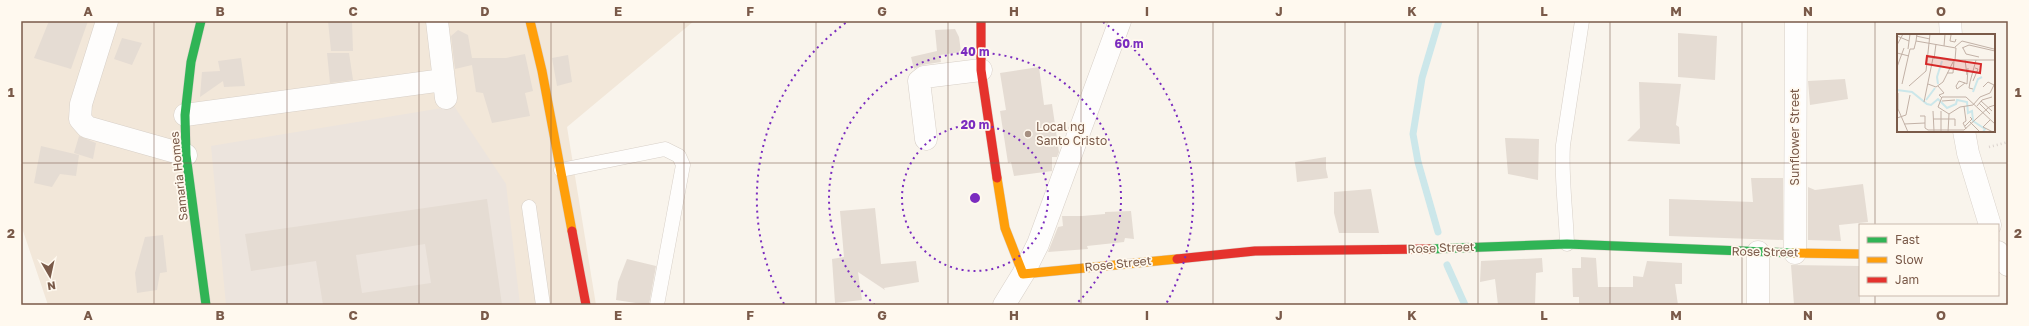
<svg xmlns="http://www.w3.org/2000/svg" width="2029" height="326" font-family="'Golos Text',sans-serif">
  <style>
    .residential { fill: #f2e7d9 }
    .industrial { fill: #ece4dd }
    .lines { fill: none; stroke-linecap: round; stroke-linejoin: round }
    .stream { stroke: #cce7ea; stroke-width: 7 }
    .building { fill: #e5dcd3; fill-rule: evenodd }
    .lane-casing { stroke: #d8d0c8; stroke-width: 15 }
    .street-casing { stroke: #d8d0c8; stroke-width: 23 }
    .fast-casing { stroke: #d9d0c8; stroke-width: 10 }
    .slow-casing { stroke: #d9d0c8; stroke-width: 10 }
    .jam-casing { stroke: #d9d0c8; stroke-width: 10 }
    .path { stroke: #dbd3ce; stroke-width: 2.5; stroke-dasharray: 1 3; stroke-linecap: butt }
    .lane { stroke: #fefdfc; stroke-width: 14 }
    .street { stroke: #fefdfc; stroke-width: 22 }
    .fast { stroke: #30b455; stroke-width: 9 }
    .slow { stroke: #ff9f0a; stroke-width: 9 }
    .jam { stroke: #e5322d; stroke-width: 9 }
    .grid { fill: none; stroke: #7a5a49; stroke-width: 1; stroke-opacity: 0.55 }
    .ring { fill: none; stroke: #7b2cbf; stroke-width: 2; stroke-dasharray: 2 4 }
    .poi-dot { fill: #a69082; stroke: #fff9ef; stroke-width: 1.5 }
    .labels { text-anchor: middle; stroke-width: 3.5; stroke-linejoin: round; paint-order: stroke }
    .poi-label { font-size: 12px; fill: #7a5a49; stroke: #fff9ef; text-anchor: start }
    .street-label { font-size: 12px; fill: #7a5a49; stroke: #fff9ef }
    .inset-river { fill: none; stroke: #cce7ea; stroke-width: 2 }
    .inset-road { fill: none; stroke: #c2b1a6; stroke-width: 1 }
    .view { fill: #d62828; fill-opacity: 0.15; stroke: #d62828; stroke-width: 2 }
    .inset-edge { fill: none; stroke: #7a5a49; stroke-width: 2 }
    .centre { fill: #7b2cbf; stroke: #fff9ef; stroke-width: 2 }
    .ring-label { font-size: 12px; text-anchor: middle; font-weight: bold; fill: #7b2cbf; stroke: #fff9ef; stroke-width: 3.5; stroke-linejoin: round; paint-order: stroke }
    .neatline { fill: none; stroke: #7a5a49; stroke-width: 1.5 }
    .grid-label { font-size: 13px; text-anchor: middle; font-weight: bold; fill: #7a5a49 }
  </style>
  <rect width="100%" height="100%" fill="#f9f4ec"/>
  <!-- residential -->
  <path class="residential" d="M21 21H694L567 127 596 305H48L21 225Z"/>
  <!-- industrial -->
  <path class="industrial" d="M454 106 506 184 520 305H226L211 146Z"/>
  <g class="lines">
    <!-- stream -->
    <path class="stream" d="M1438 232 1418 162 1413 134 1422 78 1439 21
      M1447 265 1465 305"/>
  </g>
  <!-- building -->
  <path class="building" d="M49 21H88L71 69 34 58Z
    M328 21H352L353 51H331Z
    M955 29 959 37 961 52 940 55 941 62 922 65 914 69 911 57 937 51 935 30Z
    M458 30 468 35 472 58H506L525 54 533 91 525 93 530 116 492 123 483 93 476 92 472 65 455 69 451 36Z
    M1678 33 1717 36 1715 80 1678 77Z
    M122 38 142 43 132 65 114 59Z
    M327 53H349L353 80 330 83Z
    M568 55 572 82 557 86 552 58Z
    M241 58 245 86 224 87 223 81 200 97 202 72 220 71 218 61Z
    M1039 67 1044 105 1052 104 1059 152 1057 157H1052V171L1014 176 1011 162 1008 163 1000 111 1006 110 1000 73Z
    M1845 79 1848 99 1810 105 1808 81Z
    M1639 82 1681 84 1676 125 1679 127 1680 144 1627 141 1640 128Z
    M79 136 96 143 93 159 74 153Z
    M1505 138 1539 139 1538 180 1508 174Z
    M41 146 79 155 76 176 60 174 52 187 34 183Z
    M1326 157V169L1328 178 1297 182 1295 162Z
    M1751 178H1783V240L1669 236V199L1753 202Z
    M1863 184 1868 222 1839 225 1841 241 1808 240V187L1815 190Z
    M1371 189 1379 233H1339L1334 213V192Z
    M487 199 502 305H323L316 261 251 271 245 234ZM425 244 431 283 362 293 356 255Z
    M875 208 881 264 916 261 919 282 884 288 885 290 858 272 862 300 835 303 832 259 844 257 840 211Z
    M1131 211 1134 239 1125 238 1124 242 1087 246 1088 249 1048 252 1058 227 1063 226 1062 216H1082L1105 214V212Z
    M163 235 167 272 160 273 157 290 137 293 135 273 145 237Z
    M1581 257 1596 258 1598 287H1633V276L1643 277 1647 261 1682 263V284H1675L1678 305H1579V297H1573L1572 268H1581Z
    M1542 258 1543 272 1536 273 1535 305H1498L1495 279 1480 282 1481 261Z
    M627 259 656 266 649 305 616 300 618 282Z
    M1791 265 1860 266V305H1794Z"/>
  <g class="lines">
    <!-- lane casing -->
    <g class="lane-casing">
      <path id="lane" d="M561 170 665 149 679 156 683 165 657 305
        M529 207 543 305
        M1567 244C1566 211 1561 178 1563 145L1582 21"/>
    </g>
    <!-- street casing -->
    <g class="street-casing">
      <path id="street" d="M107 21 81 104 80 119 87 127 186 155
        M437 21 446 98
        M1950 21 1951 35
        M185 115 443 80
        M1964 131 1968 153 1990 225
        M926 139 919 81 924 77 981 70
        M1998 252 2000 257 2008 265
        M1795 253 1796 21
        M1004 305 1023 274 1038 244 1120 21
        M1758 305V252"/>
    </g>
    <!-- fast casing -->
    <g class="fast-casing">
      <path id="fast" d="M201 21 191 62 185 115 186 155 206 305
        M1430 249 1567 244 1793 253"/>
    </g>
    <!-- slow casing -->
    <g class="slow-casing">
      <path id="slow" d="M530 21 542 71 572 231
        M997 178 1005 228 1023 274 1177 259
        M1793 253 1860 254"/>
    </g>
    <!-- jam casing -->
    <g class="jam-casing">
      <path id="jam" d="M981 21V70L997 178
        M572 231 586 305
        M1177 259 1255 251 1430 249"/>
    </g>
    <!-- path -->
    <path class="path" d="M1989 147 2008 142"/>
    <!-- lane -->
    <use href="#lane" class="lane"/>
    <!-- street -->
    <use href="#street" class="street"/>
    <!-- fast -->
    <use href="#fast" class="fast"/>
    <!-- slow -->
    <use href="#slow" class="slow"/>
    <!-- jam -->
    <use href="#jam" class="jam"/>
  </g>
  <!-- grid -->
  <path class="grid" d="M154 21V305M287 21V305M419 21V305M551 21V305M684 21V305M816 21V305M948 21V305M1081 21V305M1213 21V305M1345 21V305M1478 21V305M1610 21V305M1742 21V305M1875 21V225M21 163H2008M1875 295V305"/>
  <!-- distance rings -->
  <g class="ring">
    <circle cx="975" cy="198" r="73"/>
    <path d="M875 305A146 146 0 1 1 1075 305"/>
    <path d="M784 304A218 218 0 0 1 847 22M1103 22A218 218 0 0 1 1166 304"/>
  </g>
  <!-- markers -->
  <circle class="poi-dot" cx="1028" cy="134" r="4"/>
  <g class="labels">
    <!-- poi labels -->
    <g class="poi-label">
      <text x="1036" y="131">Local ng<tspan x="1036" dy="14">Santo Cristo</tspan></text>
    </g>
    <!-- street labels -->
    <g class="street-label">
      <text transform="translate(1795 137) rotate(-90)" y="4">Sunflower Street</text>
      <text transform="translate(179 176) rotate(-96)" y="4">Samaria Homes</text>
      <text transform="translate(1441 248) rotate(-2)" y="4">Rose Street</text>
      <text transform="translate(1765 252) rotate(1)" y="4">Rose Street</text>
      <text transform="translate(1118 264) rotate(-6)" y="4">Rose Street</text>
    </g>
  </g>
  <!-- overview -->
  <g transform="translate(1897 34)">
    <rect width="98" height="98" fill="#f9f4ec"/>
    <path class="inset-river" d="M41 50 40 43 45 27M0 56 15 58 30 70 34 71 41 65 50 74 59 70 60 66 70 68 71 79 75 77 76 87 88 95 86 98M76 58 81 45 85 43M29 66 38 54"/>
    <path class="inset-road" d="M20 0 19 7 59 14 58 26H98M54 1 53 7 58 8 59 5M0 2 12 7M19 2 33 5M0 11 6 0M47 12 48 0M58 13 65 7 97 15M65 14 72 11 98 17M66 14 69 20 82 23M11 15 13 0M13 15H17L19 7M0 19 12 22M31 23 57 27 56 39H50M37 25 39 10M68 26 70 41M0 33 7 14M76 47 81 35 78 34M68 49 60 55 59 52 62 47 68 49 70 50 71 34M5 50 13 15M31 50 39 53 46 48 56 28M12 52 29 37 33 0M41 52 47 59 42 61 45 64M86 53 91 48 97 51M76 55 72 54 73 48 79 26M1 59V75L11 98M45 67 58 66M84 67 95 77M27 68 36 24M82 69 93 80M67 72 69 87 66 89 69 95M80 72 85 66 95 63M36 77 37 97M52 80 41 73 45 63H69L98 90M23 82H28V94L31 96H67L92 73 98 71M0 84 9 81 13 61M36 85H58V92M93 86 86 93 96 98M73 88 83 98M7 90 28 89M68 92 75 85 73 83M44 98V77M51 98 52 80 63 73 76 71 83 63 93 59 98 49"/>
    <path class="view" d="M30 22 84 30 83 39 29 30Z"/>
    <rect width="98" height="98" class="inset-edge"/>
  </g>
  <circle cx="975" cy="198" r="6" class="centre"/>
  <g class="ring-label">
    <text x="1129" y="48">60 m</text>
    <text x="975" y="56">40 m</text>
    <text x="975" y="129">20 m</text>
  </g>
  <!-- border -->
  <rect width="2029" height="326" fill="none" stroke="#fff9ef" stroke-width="44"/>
  <!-- legend -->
  <rect x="1859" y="224" width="140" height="72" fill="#fff9ef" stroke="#cab9ad"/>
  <rect x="1867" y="237" width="20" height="6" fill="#30b455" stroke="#cab9ad"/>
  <text x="1895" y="244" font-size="12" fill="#7a5a49">Fast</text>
  <rect x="1867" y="257" width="20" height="6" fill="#ff9f0a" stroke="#cab9ad"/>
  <text x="1895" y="264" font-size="12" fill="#7a5a49">Slow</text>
  <rect x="1867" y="277" width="20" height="6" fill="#e5322d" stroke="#cab9ad"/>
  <text x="1895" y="284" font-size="12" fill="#7a5a49">Jam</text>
  <!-- north arrow -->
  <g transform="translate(50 276) rotate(171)" stroke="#fff9ef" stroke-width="3" paint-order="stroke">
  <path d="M0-3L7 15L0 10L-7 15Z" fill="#7a5a49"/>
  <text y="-6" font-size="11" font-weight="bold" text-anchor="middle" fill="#7a5a49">N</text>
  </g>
  <rect x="22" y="22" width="1985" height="282" class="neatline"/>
  <g class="grid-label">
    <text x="88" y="16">A</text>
    <text x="220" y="16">B</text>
    <text x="353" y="16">C</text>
    <text x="485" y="16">D</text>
    <text x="618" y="16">E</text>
    <text x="750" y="16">F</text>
    <text x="882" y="16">G</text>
    <text x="1014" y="16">H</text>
    <text x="1147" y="16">I</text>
    <text x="1279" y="16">J</text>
    <text x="1412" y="16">K</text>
    <text x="1544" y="16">L</text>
    <text x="1676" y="16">M</text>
    <text x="1808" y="16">N</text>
    <text x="1941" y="16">O</text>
    <text x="11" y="97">1</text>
    <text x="2018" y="97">1</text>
    <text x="11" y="238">2</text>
    <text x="2018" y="238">2</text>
    <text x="88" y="320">A</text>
    <text x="220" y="320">B</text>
    <text x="353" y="320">C</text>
    <text x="485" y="320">D</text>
    <text x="618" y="320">E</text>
    <text x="750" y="320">F</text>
    <text x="882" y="320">G</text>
    <text x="1014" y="320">H</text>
    <text x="1147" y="320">I</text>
    <text x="1279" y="320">J</text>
    <text x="1412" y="320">K</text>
    <text x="1544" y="320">L</text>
    <text x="1676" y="320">M</text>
    <text x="1808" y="320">N</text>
    <text x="1941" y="320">O</text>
  </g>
</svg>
